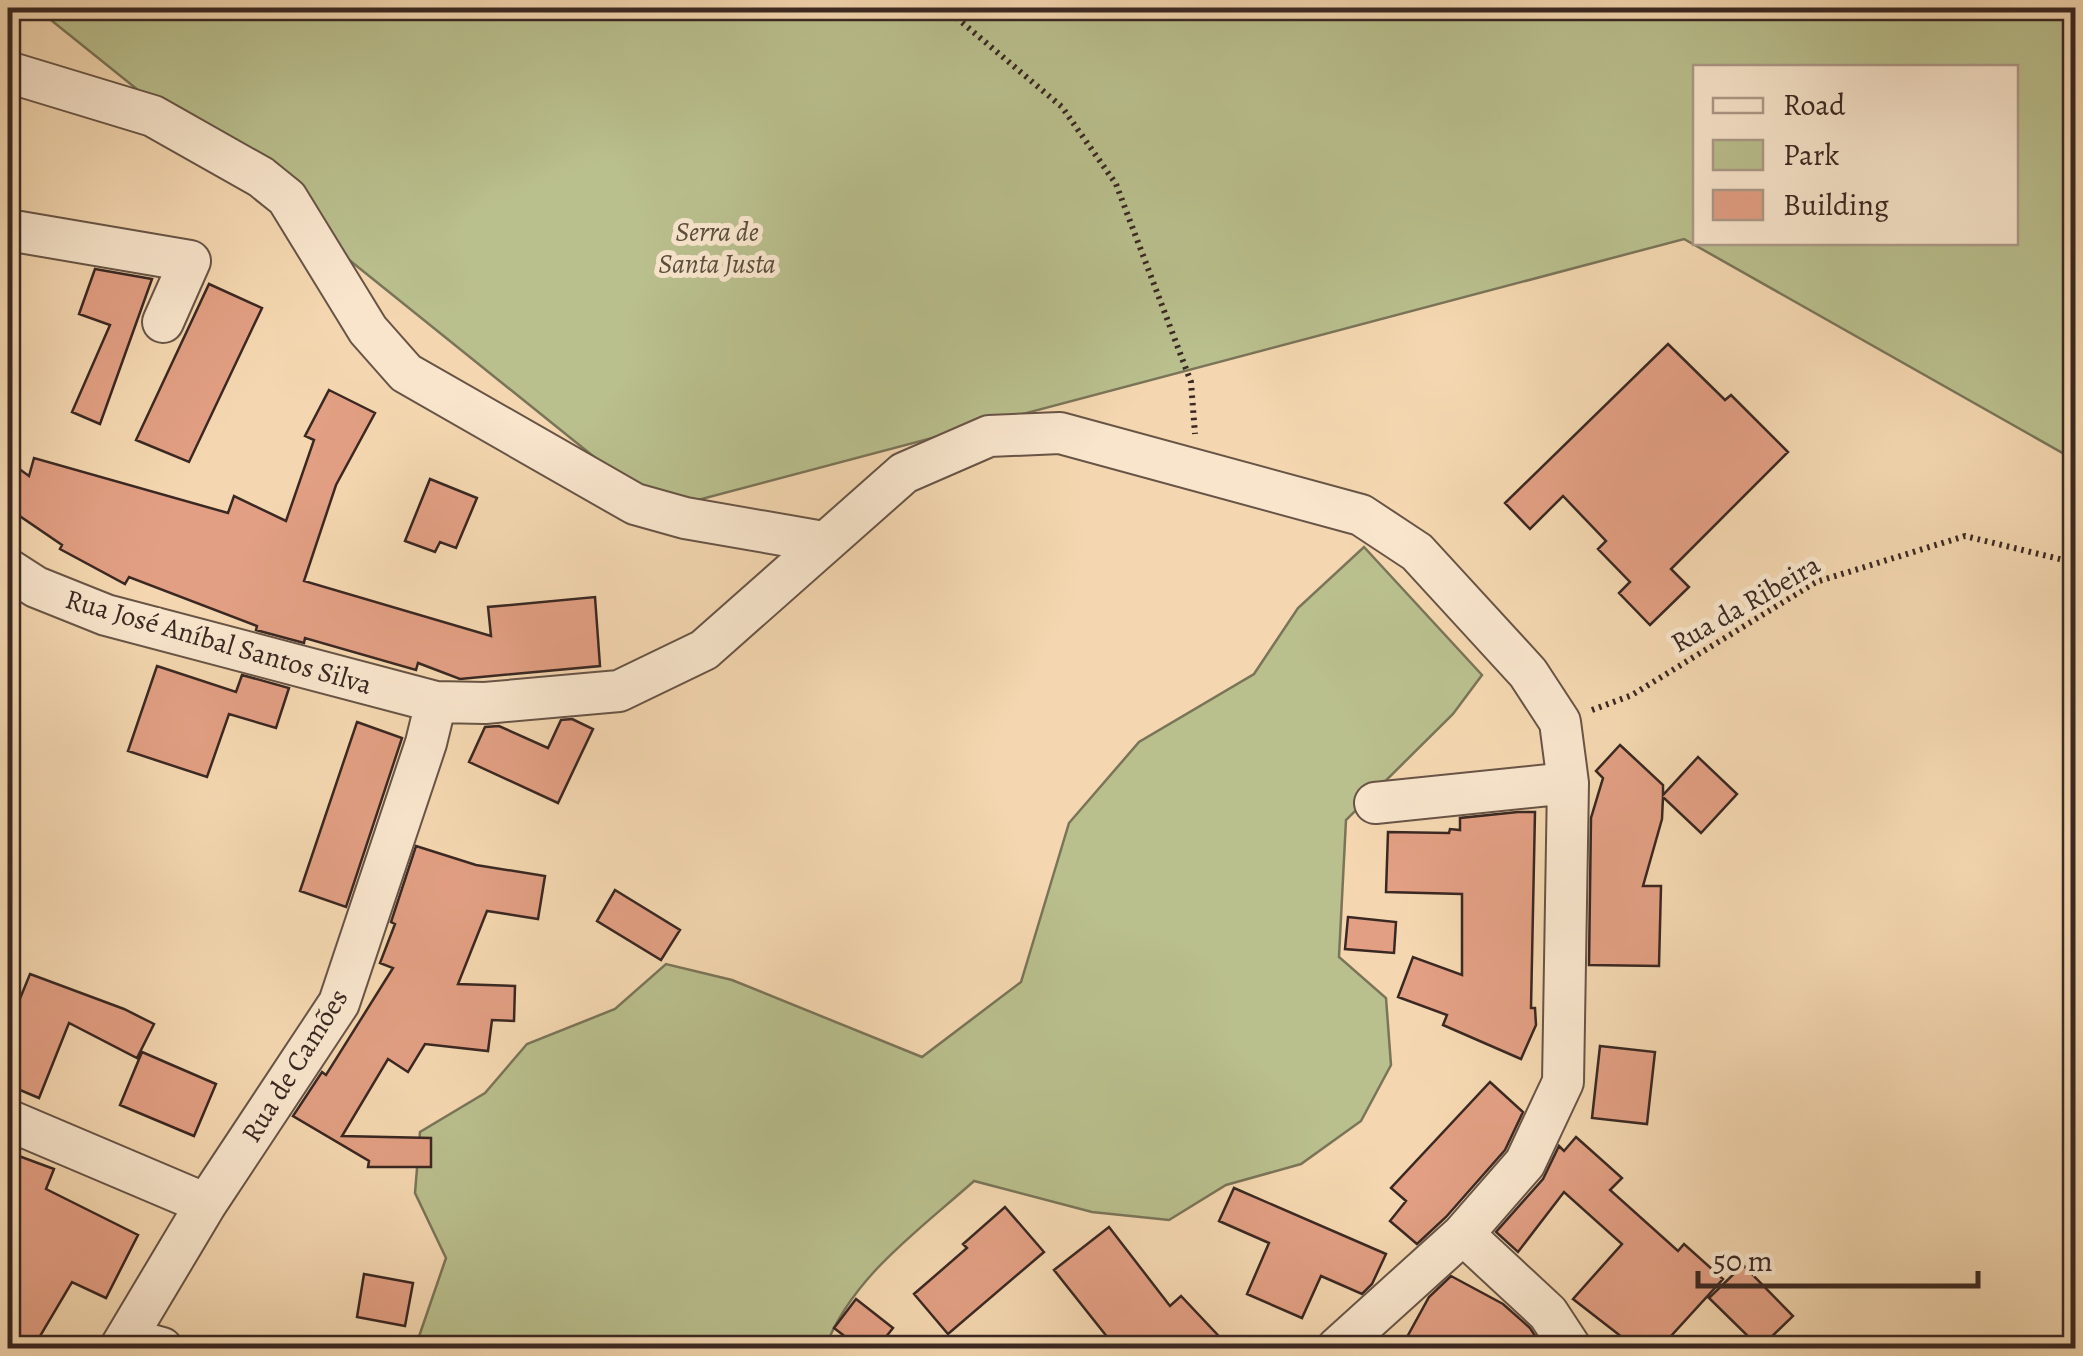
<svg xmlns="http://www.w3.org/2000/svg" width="2083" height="1356" font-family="Alegreya,serif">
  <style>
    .green { fill: #b9bf8d; stroke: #7a7458; stroke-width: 2.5; fill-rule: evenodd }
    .building { fill: #e29f83; stroke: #3a2822; stroke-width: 2.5 }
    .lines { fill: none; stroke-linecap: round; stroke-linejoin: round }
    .minor-casing { stroke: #685446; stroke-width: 44 }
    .path { stroke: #3a2822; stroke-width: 6; stroke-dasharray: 2.5 5; stroke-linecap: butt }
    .minor { stroke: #f8e5cc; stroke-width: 40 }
    .labels { text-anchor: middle; stroke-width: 10; stroke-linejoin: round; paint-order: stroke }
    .park-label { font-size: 28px; font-style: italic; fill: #5a4e3d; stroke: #f8e5cc }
    .street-label { font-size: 28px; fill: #3a2822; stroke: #f8e5cc }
  </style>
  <rect width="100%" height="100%" fill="#f4d7b0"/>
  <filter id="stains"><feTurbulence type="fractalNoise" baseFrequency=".002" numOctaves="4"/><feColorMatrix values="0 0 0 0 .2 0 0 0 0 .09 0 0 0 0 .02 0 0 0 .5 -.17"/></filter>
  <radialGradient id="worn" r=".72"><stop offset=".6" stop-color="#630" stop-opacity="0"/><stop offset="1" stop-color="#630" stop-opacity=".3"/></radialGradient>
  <!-- green -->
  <path class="green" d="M36 8H2075V460L1684 239 660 510ZM1696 68H2016V242H1696Z
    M1364 547 1482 675 1453 714 1346 820 1339 957 1386 998 1391 1065 1361 1121 1301 1164 1226 1185 1169 1220 1092 1212 974 1181C918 1231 852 1277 825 1348H415L446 1258 415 1193 420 1132 485 1093 527 1044 615 1009 666 964 732 980 922 1057 1021 982 1069 823 1139 742 1254 674 1298 608Z"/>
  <!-- building -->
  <path class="building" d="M95 269 152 279 100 424 72 412 110 325 79 314Z
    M209 284 262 308 189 462 136 440Z
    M1668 344 1725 400 1731 395 1788 452 1671 569 1689 587 1650 625 1619 593 1630 582 1598 549 1606 541 1563 496 1530 529 1505 503Z
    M329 390 375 413 336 485 304 581 491 636 488 607 595 597 600 666 460 679 418 663 416 670 305 638 304 643 256 630 257 626 129 577 125 584 60 549 62 545 8 508V461L29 476 34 458 228 513 234 496 286 521 314 440 305 436Z
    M430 479 477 498 456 548 440 542 435 552 405 541Z
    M157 666 236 692 242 675 289 688 276 728 229 714 207 777 128 751Z
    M572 719 593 729 558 803 469 762 485 727 499 726 548 748 561 720Z
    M357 722 402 738 346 907 300 891Z
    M1620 745 1663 785V795L1698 757 1737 794 1701 833 1663 797 1662 819 1643 886H1661L1659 966 1589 965 1591 818 1603 778 1596 771Z
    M1518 812H1535L1531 1008H1535L1536 1025 1521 1059 1443 1025 1447 1015 1398 997 1413 957 1462 975V894L1386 892 1388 832 1449 833 1450 829 1460 830V818Z
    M416 846 476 865 545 876 538 919 487 911 458 984 515 986 514 1021 492 1020 488 1051 425 1044 408 1072 388 1059 342 1136 431 1138V1167H368L369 1161 293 1116 322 1072 326 1075 393 968 380 963 395 924 391 922Z
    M615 890 680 930 661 960 597 921Z
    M1348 917 1396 922 1394 953 1345 949Z
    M30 974 124 1009 154 1024 137 1058 69 1023 39 1098 8 1085V1028Z
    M1600 1046 1655 1052 1647 1124 1592 1118Z
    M142 1052 216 1084 194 1136 120 1105Z
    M1490 1082 1523 1112 1505 1150 1446 1217 1417 1244 1390 1221 1406 1201 1391 1188Z
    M1576 1137 1622 1178 1610 1190 1678 1251 1684 1244 1723 1279 1660 1348H1636L1573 1299 1622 1244 1564 1192 1518 1252 1496 1232 1543 1179 1559 1146 1564 1151Z
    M8 1152 54 1169 46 1189 138 1235 106 1298 72 1282 33 1348H8Z
    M1234 1188 1386 1254 1372 1284 1362 1294 1321 1276 1302 1318 1247 1294 1269 1243 1219 1221Z
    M1005 1207 1044 1252 948 1334 914 1294 967 1248 963 1244Z
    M1109 1227 1170 1306 1181 1296 1230 1348H1116L1054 1270Z
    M1743 1265 1793 1316 1760 1348 1709 1298Z
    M364 1274 413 1283 405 1326 357 1317Z
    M1451 1276 1503 1304 1530 1328 1543 1348H1401L1429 1297Z
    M856 1299 893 1328 877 1348H860L834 1328Z"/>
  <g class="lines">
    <!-- minor casing -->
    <g class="minor-casing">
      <path id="minor" d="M8 72 153 116 261 177 287 198 368 330 406 373 635 504 685 518 823 542
        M8 230 190 261 163 322
        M8 569 36 587 106 615 436 702 485 703 619 691 704 650 904 473 989 436 1060 433 1361 515 1417 552 1528 673 1560 722 1568 783 1563 1082 1525 1163 1463 1234 1337 1348
        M1375 803 1568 783
        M8 1120 206 1204
        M1463 1234 1548 1313 1571 1348
        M126 1338 162 1348
        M120 1348 206 1204 339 1003 426 743 436 702"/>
    </g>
    <!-- path -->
    <path class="path" d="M945 8 1062 107 1116 184 1191 382 1195 434
      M1592 710 1632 695 1816 582 1965 536 2076 563"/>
    <!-- minor -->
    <use href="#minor" class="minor"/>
  </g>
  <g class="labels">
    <!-- park labels -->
    <g class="park-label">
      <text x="717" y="241">Serra de<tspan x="717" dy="32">Santa Justa</tspan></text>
    </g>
    <!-- street labels -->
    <g class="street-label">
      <text transform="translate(1745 603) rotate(-30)" y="10">Rua da Ribeira</text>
      <text transform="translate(219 641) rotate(16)" y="10">Rua José Aníbal Santos Silva</text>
      <text transform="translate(294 1065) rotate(-58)" y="10">Rua de Camões</text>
    </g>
  </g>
  <!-- margin -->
  <rect width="2083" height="1356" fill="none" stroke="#f4d7b0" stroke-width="40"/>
  <rect x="10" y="10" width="2063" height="1336" fill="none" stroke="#3a2822" stroke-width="5"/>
  <rect x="20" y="20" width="2043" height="1316" fill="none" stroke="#3a2822" stroke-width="2.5"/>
  <!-- legend -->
  <rect x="1693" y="65" width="325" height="180" fill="#f8e5cc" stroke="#ac9988" stroke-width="2.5"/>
  <rect x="1713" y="98" width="50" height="15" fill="#f8e5cc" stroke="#ac9988" stroke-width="2.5"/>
  <text x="1783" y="115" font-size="30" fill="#3a2822">Road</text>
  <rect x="1713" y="140" width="50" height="30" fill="#b9bf8d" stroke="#ac9988" stroke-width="2.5"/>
  <text x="1783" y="165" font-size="30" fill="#3a2822">Park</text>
  <rect x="1713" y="190" width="50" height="30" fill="#e29f83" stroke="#ac9988" stroke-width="2.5"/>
  <text x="1783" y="215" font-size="30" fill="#3a2822">Building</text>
  <!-- scale -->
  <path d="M1698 1271v15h280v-15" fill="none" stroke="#3a2822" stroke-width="5"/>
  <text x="1713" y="1271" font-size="30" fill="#3a2822" stroke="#f8e5cc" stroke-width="8" paint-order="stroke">50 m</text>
  <rect width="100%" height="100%" filter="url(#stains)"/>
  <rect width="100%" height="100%" fill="url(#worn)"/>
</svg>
